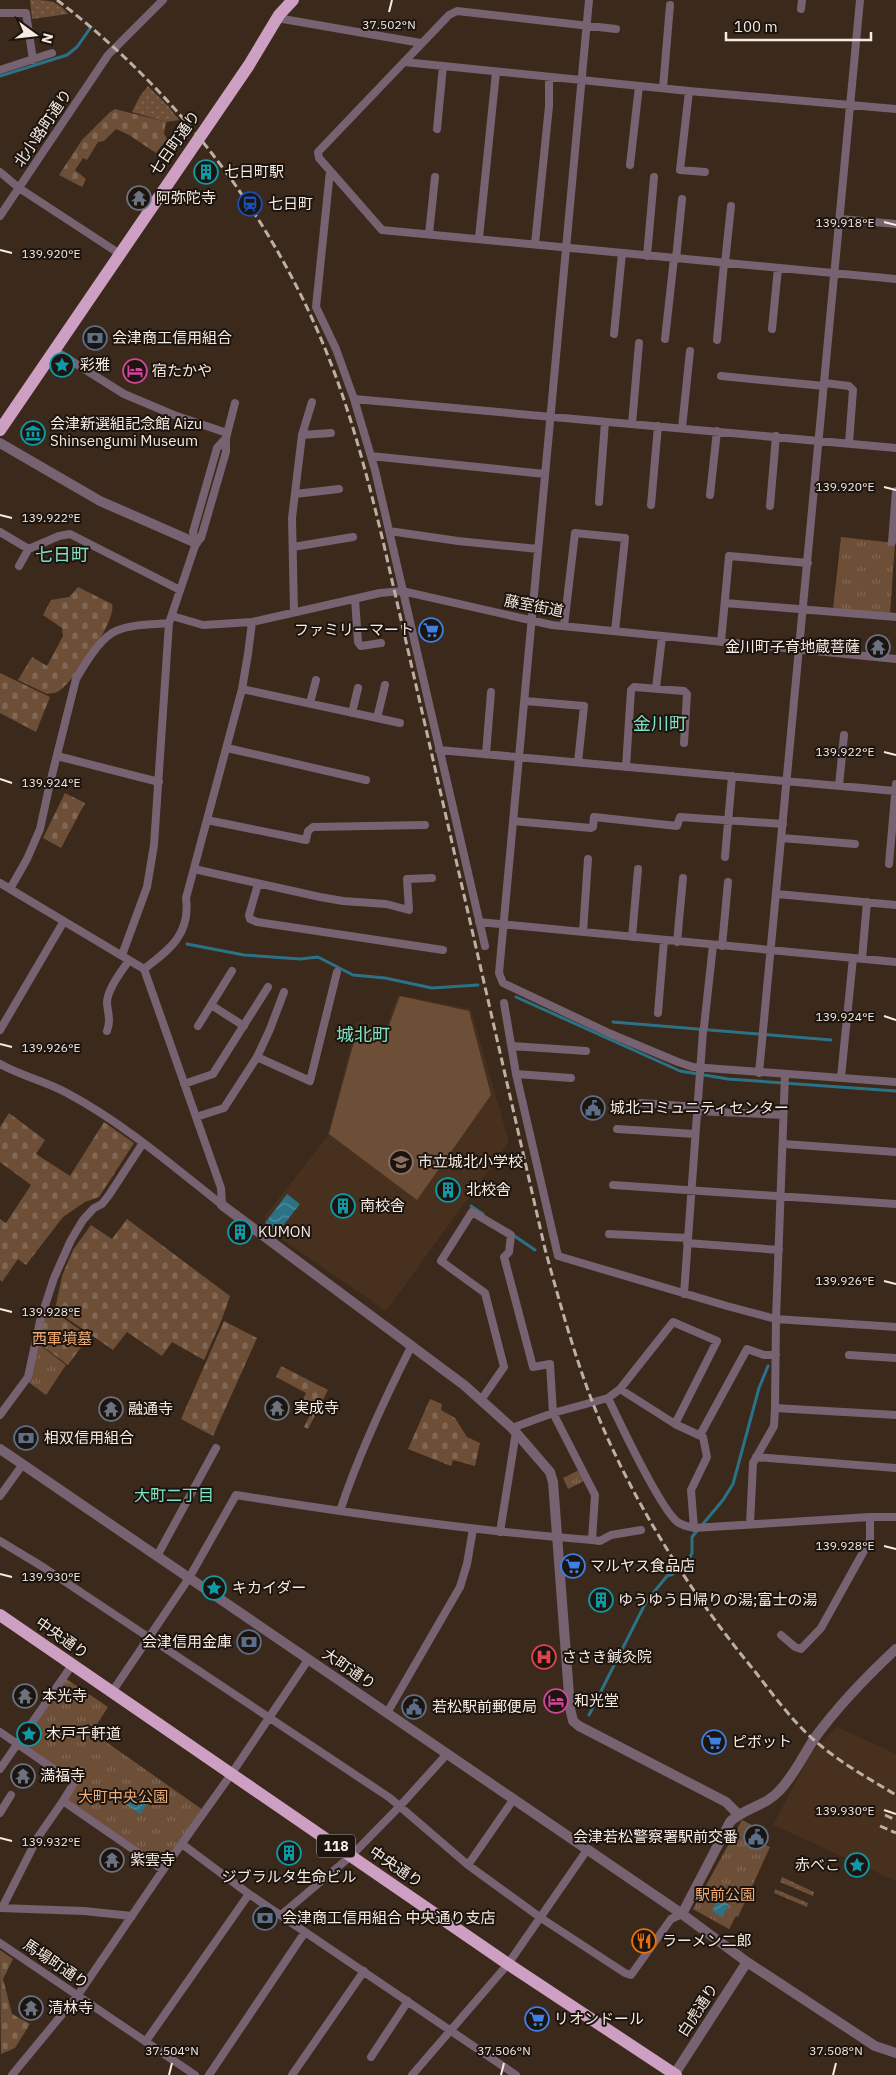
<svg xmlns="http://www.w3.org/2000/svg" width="896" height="2075" font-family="'IBM Plex Sans','Noto Sans JP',sans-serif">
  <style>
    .built { fill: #47301d }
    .grass { fill: url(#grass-dots) }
    .cemetery { fill: url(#cemetery-stones) }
    .park { fill: url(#park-tufts) }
    .pitch { fill: #6d4f38 }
    .water { fill: url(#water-waves) }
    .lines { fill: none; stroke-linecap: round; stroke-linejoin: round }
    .stream { stroke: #2b7287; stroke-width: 3 }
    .minor { stroke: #766271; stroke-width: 8 }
    .tertiary { stroke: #766271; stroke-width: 10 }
    .trunk { stroke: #cd9fc2; stroke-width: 12 }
    .rail { stroke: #bdafa4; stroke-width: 3; stroke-dasharray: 8 4; stroke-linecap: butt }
    .ticks { fill: none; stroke: #f6eae1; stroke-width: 2 }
    .labels { text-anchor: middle; stroke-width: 4; stroke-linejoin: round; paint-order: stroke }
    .shield { fill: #1c140e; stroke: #b5aaa2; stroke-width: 1 }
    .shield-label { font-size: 14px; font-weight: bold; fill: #f6eae1 }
    .street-label { font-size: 15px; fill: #f6eae1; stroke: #1c140e }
    .poi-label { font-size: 15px; fill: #f6eae1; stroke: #1c140e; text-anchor: start }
    .park-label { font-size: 15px; fill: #f1ad76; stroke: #1c140e }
    .neighbourhood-label { font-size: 16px; fill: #80e0c3; stroke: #1c140e }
    .quarter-label { font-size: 18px; fill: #80e0c3; stroke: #1c140e }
    .ticks-label { font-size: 12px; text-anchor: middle; fill: #f6eae1; stroke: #1c140e; stroke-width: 4; stroke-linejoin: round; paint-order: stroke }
  </style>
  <defs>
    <pattern id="grass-dots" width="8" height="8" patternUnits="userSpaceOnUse" patternTransform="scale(1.25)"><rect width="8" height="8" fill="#6d4f38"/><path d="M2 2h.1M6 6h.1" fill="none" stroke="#826854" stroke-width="1.8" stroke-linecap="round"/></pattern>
    <pattern id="cemetery-stones" width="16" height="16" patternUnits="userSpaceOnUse" patternTransform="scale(1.25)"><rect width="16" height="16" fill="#6d4f38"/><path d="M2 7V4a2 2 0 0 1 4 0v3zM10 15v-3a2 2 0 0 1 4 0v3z" fill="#826854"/></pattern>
    <pattern id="park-tufts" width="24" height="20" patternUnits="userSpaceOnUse" patternTransform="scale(1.25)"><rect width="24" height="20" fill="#6d4f38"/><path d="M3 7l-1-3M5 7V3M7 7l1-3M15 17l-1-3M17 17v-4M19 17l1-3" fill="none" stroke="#826854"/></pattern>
    <pattern id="water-waves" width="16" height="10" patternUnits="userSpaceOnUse" patternTransform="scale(1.25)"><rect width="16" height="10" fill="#2b7287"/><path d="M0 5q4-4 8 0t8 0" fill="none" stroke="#558d9d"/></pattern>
  </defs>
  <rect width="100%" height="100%" fill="#3b291b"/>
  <!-- built -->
  <path class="built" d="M398 995 471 1009 509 1142 386 1311 264 1227 265 1216 327 1137 357 1022 386 1028Z
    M837 1727 896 1754V1881L773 1825 811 1753Z"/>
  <!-- grass -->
  <path class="grass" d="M30 0C47 0 58 0 68 14L32 19Z
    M148 86 169 107 179 120 166 122 132 112 140 96Z
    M782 1877 814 1892 813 1896 780 1882Z
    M775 1889 808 1903 807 1907 774 1893Z"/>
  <!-- cemetery -->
  <path class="cemetery" d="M115 109 166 122 164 133 167 139 156 153 129 135 116 129 104 141 98 142 87 160 83 158 75 170 86 179 82 187 59 175 82 140 109 113Z
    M78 587 112 604C117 621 74 681 59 691 56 693 51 693 47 694L18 680 32 657 47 666 63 636 62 628 43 615 51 600 69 597Z
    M0 673 50 697 36 732 0 713Z
    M65 793 85 803 61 848 43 838Z
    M9 1113 45 1140 36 1154 70 1176 104 1122 134 1143 99 1197 85 1202 63 1217 26 1265 18 1259 2 1282 0 1280V1219L6 1223 31 1185 0 1162V1127Z
    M127 1219 230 1296 222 1319 204 1360 172 1342 162 1356 127 1332 113 1350 55 1310 62 1276 73 1250 91 1225 112 1239Z
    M49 1308 89 1336 68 1365 37 1342 42 1322Z
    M224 1321 257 1338 213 1436 181 1419Z
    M281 1366 328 1390 308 1429 304 1427 312 1411 300 1405 306 1393 276 1377Z
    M430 1399 442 1404 441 1410 455 1418 467 1437 480 1443 475 1466 453 1460 451 1466 408 1449Z
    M0 1950 13 1959 3 1979 12 2014 30 2024 15 2048 1 2054Z"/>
  <!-- park -->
  <path class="park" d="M841 537 895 543 890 614 833 609Z
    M36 1342 66 1365 46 1395 27 1381Z
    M579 1470 584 1481 568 1489 563 1478Z
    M65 1678 108 1707 92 1732 203 1810 162 1867 66 1801 78 1782 25 1745 24 1740Z
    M742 1820 752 1825 746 1839 762 1846 763 1844 770 1847 738 1917 736 1916 729 1929 693 1909Z"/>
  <!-- pitch -->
  <path class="pitch" d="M400 996 469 1011 491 1095 417 1200 329 1134 358 1027 387 1031Z"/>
  <!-- water -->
  <path class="water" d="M287 1194 300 1204 278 1232 265 1223Z
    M130 1793 146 1805 140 1814 123 1802Z
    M718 1899 729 1905 722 1917 712 1911Z"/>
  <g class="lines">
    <!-- stream -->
    <path class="stream" d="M0 76 67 55 77 47 91 27
      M187 944 244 955 300 959 318 957 353 975 385 978 432 988 478 985
      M516 997 680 1071 728 1079 896 1091
      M613 1022 831 1040
      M471 1206 483 1214
      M513 1235 535 1250
      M689 1559 692 1553V1537L723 1500 733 1484 759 1388 768 1366
      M589 1715 646 1602 667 1576 673 1574"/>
    <!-- minor -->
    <path class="minor" d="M589 0 499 973 503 983 611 1034 678 1062 693 1067 896 1082
      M801 9 802 0
      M0 13H26L33 60
      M277 18 421 43
      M616 29 457 11 449 15 318 152 319 158 382 230 896 279
      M404 62 689 91 896 109
      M0 70 52 53
      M663 88 670 5
      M689 91 680 170 705 172
      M437 129 443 66
      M630 165 639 86
      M330 171 316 307 336 349 354 399 375 470 485 946
      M0 172 19 188 120 254
      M0 216 108 55 163 0
      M840 219 896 224
      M429 234 435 177
      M479 238 496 72
      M535 244 549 106V77
      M647 256 654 177
      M676 259 682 199
      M725 263 731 206
      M772 329 778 268
      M614 334 622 253
      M665 339 674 258
      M717 340 724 263
      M54 350 124 394 174 415 227 433
      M721 376 824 386
      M825 383 849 386 853 390 849 443
      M354 399 896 448
      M632 424 639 343
      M682 428 690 351
      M302 435 331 433
      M371 456 545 474
      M295 494 339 489
      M710 495 717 431
      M599 502 605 422
      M651 505 658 426
      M770 506 776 436
      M389 531 458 541 538 549
      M0 532 27 548H31L59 536 70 534 180 590
      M892 542 896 491
      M196 543 201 538 226 452V438
      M293 547 353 537
      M19 566 29 548
      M355 599 358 642 361 646 381 643
      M725 603 896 617
      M294 612 292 518 302 435 312 402
      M172 616 203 625 252 622 380 593 402 591 552 625 896 659
      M564 626 575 533 625 538 615 631
      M721 642 729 556 808 563
      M656 688 662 637
      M242 689 400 723
      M525 701 584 706 578 762
      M310 703 316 680
      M352 713 358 688
      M377 718 385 685
      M227 748 366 780
      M439 750 896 791
      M486 754 491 692
      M57 756 159 782
      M626 767 631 690 634 687 684 691 687 694 684 743
      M839 786 844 735
      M207 820 306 840 308 831 313 827 425 825
      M513 821 591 828 593 827 594 817 677 826 680 817 783 824
      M782 838 855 844
      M725 857 732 776
      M889 864 896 784
      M194 869 320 897 343 901 386 904 409 910 407 879 432 878
      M0 883 144 969 221 1188 222 1205
      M258 884 249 915 250 919 257 922 443 950
      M10 889 27 859 40 829 50 783 76 679C85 664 97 643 112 633 127 624 151 625 169 623
      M777 894 896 905
      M479 922 896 962
      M583 932 588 859
      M632 937 638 869
      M677 942 683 878
      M722 946 728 882
      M122 955 147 887 154 845 169 623 196 543 193 532 217 448 226 438 235 403
      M862 959 867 902
      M144 969C169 950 191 934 186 898L242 689 248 654 252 622
      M504 1003 516 1074 558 1256 727 1306 776 1319 896 1327
      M211 1005 244 1026
      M658 1013 664 940
      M198 1026 232 971
      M704 1027 713 945
      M0 1030 64 921
      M107 1031C111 1019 108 1015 107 1003 107 989 122 971 129 960
      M512 1046 586 1051
      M257 1057 310 1081 337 972
      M0 1064C21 1076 45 1081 67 1093 123 1123 172 1165 222 1205
      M759 1073 860 0
      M516 1074 571 1078
      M785 1074 776 1319 775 1408 896 1415
      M841 1077 853 958
      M184 1084 213 1074 268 987
      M641 1103 697 1107
      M697 1111 783 1115
      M196 1117 224 1108 257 1057 270 1029 284 992
      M617 1129 695 1134
      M784 1144 896 1152
      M613 1185 896 1204
      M609 1234 688 1238
      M687 1243 779 1250
      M684 1294 703 1031
      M849 1355 896 1358
      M620 1389 675 1424 703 1437 707 1457 691 1490 694 1528
      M608 1398C619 1421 662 1513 679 1523 684 1526 690 1527 694 1528L870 1517H896
      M0 1415 28 1377 40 1321 54 1278 71 1240 83 1220 94 1208 102 1204 109 1195 143 1143
      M512 1428 553 1413 608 1398 620 1389 673 1322 717 1341 675 1424
      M700 1435 747 1349 764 1355H776
      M756 1457 896 1468
      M0 1496 23 1464
      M340 1511C359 1453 384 1400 412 1345
      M750 1524 753 1463 774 1426 775 1408
      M500 1532 516 1432
      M592 1540 600 1541 611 1535 641 1530
      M0 1541 43 1567 390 1798 468 1865 541 1918 625 1973 631 1975 671 1919 682 1914
      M157 1556 216 1448
      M781 1635 795 1647 801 1649 821 1628 870 1540V1517
      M112 1692 189 1578 236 1495C354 1514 473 1531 592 1540L595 1495 553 1413 550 1364 533 1367 504 1257 509 1252 511 1235 472 1212 441 1261 485 1293 504 1367 481 1400
      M387 1713 460 1587 467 1564 473 1529
      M0 1732 74 1783 63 1801 163 1870
      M0 1769 72 1665
      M0 1813 11 1795
      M182 1844 249 1894 516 2075
      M468 1865 513 1800
      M0 1908 84 1911 132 1916
      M2 1908 38 1837 63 1801
      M281 1915 351 1856 400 1806 447 1754
      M0 1943 195 2075
      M146 2041 249 1894
      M371 2057 408 2001
      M12 2075 78 1995 163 1870 232 1773 308 1660
      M209 2075 305 1932
      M292 2075 364 1971
      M412 2075 508 1964 587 1850"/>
    <!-- tertiary -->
    <path class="tertiary" d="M0 443 100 501 196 543
      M222 1205 464 1385 512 1428 550 1472 553 1482 570 1708 573 1721 579 1726 726 1802 738 1814
      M0 1449 682 1914 747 1962 875 2046 896 2053
      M682 1914 730 1822C743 1808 765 1807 780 1790 794 1775 803 1756 814 1739 838 1706 866 1677 896 1649
      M674 2075 747 1962"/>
    <!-- trunk -->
    <path class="trunk" d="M0 430 249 65 279 15 293 0
      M0 1615 508 1964 676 2075"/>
    <!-- rail -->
    <path class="rail" d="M57 0C174 89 268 210 324 346 350 409 367 475 383 541L545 1249C559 1300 573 1351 592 1401 629 1496 688 1590 753 1669 772 1693 791 1720 814 1740 839 1762 868 1778 896 1795
      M885 1815 896 1820
      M880 1826 896 1833"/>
  </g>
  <!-- ticks -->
  <path class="ticks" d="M389 12 392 0M884 222 896 225M0 250 12 253M884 487 896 490M0 515 12 518M884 752 896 755M0 779 12 783M884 1016 896 1020M0 1044 12 1047M884 1281 896 1284M0 1309 12 1312M884 1546 896 1549M0 1574 12 1577M884 1810 896 1814M0 1838 12 1841M169 2075 172 2063M501 2075 504 2063M833 2075 836 2063"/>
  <!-- icons -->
  <defs>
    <g id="building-ring" transform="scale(1.25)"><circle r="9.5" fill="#1c140e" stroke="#0f9aa8" stroke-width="1.5"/><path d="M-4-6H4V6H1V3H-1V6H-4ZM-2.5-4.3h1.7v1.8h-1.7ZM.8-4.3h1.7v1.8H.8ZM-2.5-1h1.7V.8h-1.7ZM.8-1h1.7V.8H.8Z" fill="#0f9aa8"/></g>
    <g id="temple-ring" transform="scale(1.25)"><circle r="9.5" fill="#1c140e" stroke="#6b7280" stroke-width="1.5"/><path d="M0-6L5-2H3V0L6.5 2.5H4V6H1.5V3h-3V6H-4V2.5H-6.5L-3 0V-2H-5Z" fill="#6b7280"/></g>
    <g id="station-ring" transform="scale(1.25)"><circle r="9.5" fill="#1c140e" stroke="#1a4fb4" stroke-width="1.5"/><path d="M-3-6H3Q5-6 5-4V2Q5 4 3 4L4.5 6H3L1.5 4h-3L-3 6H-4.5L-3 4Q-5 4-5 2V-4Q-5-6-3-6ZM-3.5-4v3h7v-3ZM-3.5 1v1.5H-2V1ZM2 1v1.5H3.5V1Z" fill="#1a4fb4"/></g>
    <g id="bank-ring" transform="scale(1.25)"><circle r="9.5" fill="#1c140e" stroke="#5c6f8a" stroke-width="1.5"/><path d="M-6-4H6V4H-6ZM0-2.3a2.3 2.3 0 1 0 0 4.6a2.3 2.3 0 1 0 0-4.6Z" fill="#5c6f8a"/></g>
    <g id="sight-ring" transform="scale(1.25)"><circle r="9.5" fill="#1c140e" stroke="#0f9aa8" stroke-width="1.5"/><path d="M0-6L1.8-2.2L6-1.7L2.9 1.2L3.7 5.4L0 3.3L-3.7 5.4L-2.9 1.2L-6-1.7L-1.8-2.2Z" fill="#0f9aa8"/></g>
    <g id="hotel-ring" transform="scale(1.25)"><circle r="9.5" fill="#1c140e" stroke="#d1479c" stroke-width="1.5"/><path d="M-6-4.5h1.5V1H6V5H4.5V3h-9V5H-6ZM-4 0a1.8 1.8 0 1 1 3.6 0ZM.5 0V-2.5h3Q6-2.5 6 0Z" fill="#d1479c"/></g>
    <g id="museum-ring" transform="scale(1.25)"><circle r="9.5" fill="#1c140e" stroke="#0f9aa8" stroke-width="1.5"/><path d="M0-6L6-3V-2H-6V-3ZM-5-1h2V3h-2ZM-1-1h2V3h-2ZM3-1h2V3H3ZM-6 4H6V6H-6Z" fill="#0f9aa8"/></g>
    <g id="supermarket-ring" transform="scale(1.25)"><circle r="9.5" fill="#1c140e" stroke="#3f7fe0" stroke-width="1.5"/><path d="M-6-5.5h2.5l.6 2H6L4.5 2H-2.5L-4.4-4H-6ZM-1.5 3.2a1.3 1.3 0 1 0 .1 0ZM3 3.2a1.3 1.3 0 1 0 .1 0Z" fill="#3f7fe0"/></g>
    <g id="civic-ring" transform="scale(1.25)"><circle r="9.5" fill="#1c140e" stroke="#5c6f8a" stroke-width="1.5"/><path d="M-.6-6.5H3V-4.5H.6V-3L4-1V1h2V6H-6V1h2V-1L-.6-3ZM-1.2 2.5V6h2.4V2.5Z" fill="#5c6f8a"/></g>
    <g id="school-ring" transform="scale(1.25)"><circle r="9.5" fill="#1c140e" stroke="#8d6e63" stroke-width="1.5"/><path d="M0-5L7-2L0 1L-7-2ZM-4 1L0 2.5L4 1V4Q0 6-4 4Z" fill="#8d6e63"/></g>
    <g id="hospital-ring" transform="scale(1.25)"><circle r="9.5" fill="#1c140e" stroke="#e0444e" stroke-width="1.5"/><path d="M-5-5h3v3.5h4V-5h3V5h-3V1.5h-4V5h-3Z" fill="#e0444e"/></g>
    <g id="restaurant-ring" transform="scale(1.25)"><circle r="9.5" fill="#1c140e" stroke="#e8710a" stroke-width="1.5"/><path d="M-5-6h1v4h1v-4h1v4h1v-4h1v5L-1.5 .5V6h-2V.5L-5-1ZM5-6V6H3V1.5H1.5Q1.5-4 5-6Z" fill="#e8710a"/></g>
  </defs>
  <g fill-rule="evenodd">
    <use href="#building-ring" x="206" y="172"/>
    <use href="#temple-ring" x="139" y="198"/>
    <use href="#station-ring" x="250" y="204"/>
    <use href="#bank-ring" x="95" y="338"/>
    <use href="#sight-ring" x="62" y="365"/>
    <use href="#hotel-ring" x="135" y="371"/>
    <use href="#museum-ring" x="33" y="433"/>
    <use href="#supermarket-ring" x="431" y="630"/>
    <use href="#temple-ring" x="878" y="647"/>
    <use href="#civic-ring" x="593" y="1108"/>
    <use href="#school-ring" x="401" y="1162"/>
    <use href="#building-ring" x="448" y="1190"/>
    <use href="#building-ring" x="343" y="1206"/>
    <use href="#building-ring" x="240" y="1232"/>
    <use href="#temple-ring" x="277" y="1408"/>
    <use href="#temple-ring" x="111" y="1409"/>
    <use href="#bank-ring" x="26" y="1438"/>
    <use href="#supermarket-ring" x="573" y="1566"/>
    <use href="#sight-ring" x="214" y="1588"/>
    <use href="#building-ring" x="601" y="1600"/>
    <use href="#bank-ring" x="249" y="1642"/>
    <use href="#hospital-ring" x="544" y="1657"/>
    <use href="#temple-ring" x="25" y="1696"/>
    <use href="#hotel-ring" x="556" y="1701"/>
    <use href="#civic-ring" x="414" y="1707"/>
    <use href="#sight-ring" x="29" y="1734"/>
    <use href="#supermarket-ring" x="714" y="1742"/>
    <use href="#temple-ring" x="23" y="1776"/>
    <use href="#civic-ring" x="756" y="1837"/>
    <use href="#building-ring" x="289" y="1853"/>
    <use href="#temple-ring" x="112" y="1860"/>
    <use href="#sight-ring" x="857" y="1865"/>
    <use href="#bank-ring" x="265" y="1918"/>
    <use href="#restaurant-ring" x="644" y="1941"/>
    <use href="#temple-ring" x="31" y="2008"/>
    <use href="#supermarket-ring" x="537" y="2019"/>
  </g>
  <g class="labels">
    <!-- shield labels -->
    <rect class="shield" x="317" y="1834.5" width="38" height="23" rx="4"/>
    <g class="shield-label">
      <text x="336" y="1851">118</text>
    </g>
    <!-- street labels -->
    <g class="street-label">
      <text transform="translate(43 128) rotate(-56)" y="5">北小路町通り</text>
      <text transform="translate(175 143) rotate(-55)" y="5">七日町通り</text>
      <text transform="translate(534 606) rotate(11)" y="5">藤室街道</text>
      <text transform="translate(62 1638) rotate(35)" y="5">中央通り</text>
      <text transform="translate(349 1669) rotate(34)" y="5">大町通り</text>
      <text transform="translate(396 1867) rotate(34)" y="5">中央通り</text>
      <text transform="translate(56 1964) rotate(34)" y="5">馬場町通り</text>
      <text transform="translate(698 2010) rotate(-57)" y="5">白虎通り</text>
    </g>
    <!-- poi labels -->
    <g class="poi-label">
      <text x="224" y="177">七日町駅</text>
      <text x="156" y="203">阿弥陀寺</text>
      <text x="268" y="209">七日町</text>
      <text x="112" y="343">会津商工信用組合</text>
      <text x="80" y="370">彩雅</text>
      <text x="152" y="376">宿たかや</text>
      <text x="50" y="429">会津新選組記念館 Aizu<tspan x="50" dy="17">Shinsengumi Museum</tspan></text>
      <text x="414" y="635" text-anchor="end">ファミリーマート</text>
      <text x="860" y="652" text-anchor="end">金川町子育地蔵菩薩</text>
      <text x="610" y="1113">城北コミュニティセンター</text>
      <text x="418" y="1167">市立城北小学校</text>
      <text x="466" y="1195">北校舎</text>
      <text x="360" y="1211">南校舎</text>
      <text x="258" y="1237">KUMON</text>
      <text x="294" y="1413">実成寺</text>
      <text x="128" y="1414">融通寺</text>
      <text x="44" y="1443">相双信用組合</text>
      <text x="590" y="1571">マルヤス食品店</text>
      <text x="232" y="1593">キカイダー</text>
      <text x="618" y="1605">ゆうゆう日帰りの湯;富士の湯</text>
      <text x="232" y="1647" text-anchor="end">会津信用金庫</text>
      <text x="562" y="1662">ささき鍼灸院</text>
      <text x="42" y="1701">本光寺</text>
      <text x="574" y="1706">和光堂</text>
      <text x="432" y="1712">若松駅前郵便局</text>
      <text x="46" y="1739">木戸千軒道</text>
      <text x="732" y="1747">ピボット</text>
      <text x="40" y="1781">満福寺</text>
      <text x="738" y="1842" text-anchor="end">会津若松警察署駅前交番</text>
      <text x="130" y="1865">紫雲寺</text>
      <text x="840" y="1870" text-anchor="end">赤べこ</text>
      <text x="289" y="1882" text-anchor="middle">ジブラルタ生命ビル</text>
      <text x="282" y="1923">会津商工信用組合 中央通り支店</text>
      <text x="662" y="1946">ラーメン二郎</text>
      <text x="48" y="2013">清林寺</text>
      <text x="554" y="2024">リオンドール</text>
    </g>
    <!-- park labels -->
    <g class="park-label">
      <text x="62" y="1344">西軍墳墓</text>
      <text x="123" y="1802">大町中央公園</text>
      <text x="725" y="1900">駅前公園</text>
    </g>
    <!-- neighbourhood labels -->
    <g class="neighbourhood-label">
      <text x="174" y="1501">大町二丁目</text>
    </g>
    <!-- quarter labels -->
    <g class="quarter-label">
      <text x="62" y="561">七日町</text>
      <text x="660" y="730">金川町</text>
      <text x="363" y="1041">城北町</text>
    </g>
  </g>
  <g class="ticks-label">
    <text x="389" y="29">37.502°N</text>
    <text x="845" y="227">139.918°E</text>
    <text x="51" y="258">139.920°E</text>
    <text x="845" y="491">139.920°E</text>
    <text x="51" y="522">139.922°E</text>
    <text x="845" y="756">139.922°E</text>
    <text x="51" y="787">139.924°E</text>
    <text x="845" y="1021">139.924°E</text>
    <text x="51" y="1052">139.926°E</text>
    <text x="845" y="1285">139.926°E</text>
    <text x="51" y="1316">139.928°E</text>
    <text x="845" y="1550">139.928°E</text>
    <text x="51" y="1581">139.930°E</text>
    <text x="845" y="1815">139.930°E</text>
    <text x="51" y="1846">139.932°E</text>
    <text x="172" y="2055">37.504°N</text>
    <text x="504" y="2055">37.506°N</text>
    <text x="836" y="2055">37.508°N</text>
  </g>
  <!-- north arrow -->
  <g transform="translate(35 35) rotate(105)" stroke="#1c140e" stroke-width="4" paint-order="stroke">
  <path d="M0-4L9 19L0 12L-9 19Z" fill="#f6eae1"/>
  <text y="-8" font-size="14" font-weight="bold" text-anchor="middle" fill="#f6eae1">N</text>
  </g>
  <!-- scale -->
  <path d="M726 32v8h145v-8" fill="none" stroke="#f6eae1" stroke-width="2.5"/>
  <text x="734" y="32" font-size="15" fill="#f6eae1" stroke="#1c140e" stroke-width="4" paint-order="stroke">100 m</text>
</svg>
